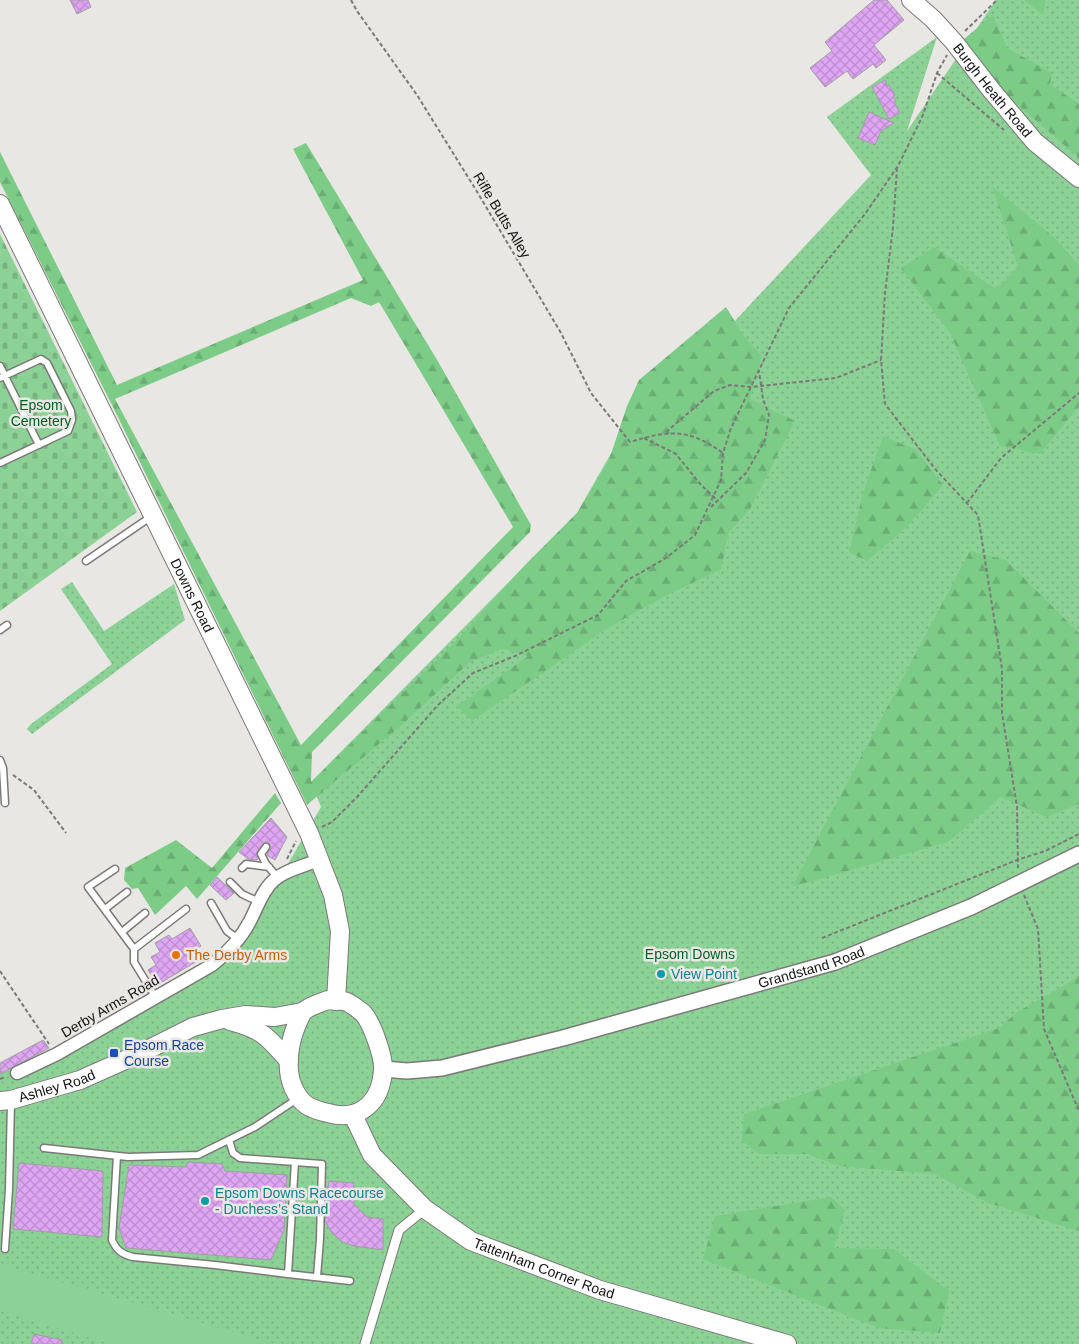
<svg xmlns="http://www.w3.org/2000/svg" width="1079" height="1344" font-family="Helvetica,sans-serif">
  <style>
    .grass { fill: url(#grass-dots) }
    .forest { fill: url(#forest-firs); fill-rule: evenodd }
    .cemetery { fill: url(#cemetery-stones) }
    .pitch { fill: #8cd296 }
    .building { fill: url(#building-cross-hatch); stroke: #a19fa2 }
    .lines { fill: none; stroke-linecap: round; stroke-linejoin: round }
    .service-casing { stroke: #7b7977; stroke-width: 9 }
    .pedestrian-casing { stroke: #7b7977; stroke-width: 11 }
    .minor-casing { stroke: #7b7977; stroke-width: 15 }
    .tertiary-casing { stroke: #7b7977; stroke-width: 18 }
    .secondary-casing { stroke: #7b7977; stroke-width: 20 }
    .path { stroke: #7b7977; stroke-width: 2; stroke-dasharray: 4 2.5; stroke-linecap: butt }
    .service { stroke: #fff; stroke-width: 6 }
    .pedestrian { stroke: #fff; stroke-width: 9 }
    .minor { stroke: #fff; stroke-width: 12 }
    .tertiary { stroke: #fff; stroke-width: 15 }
    .secondary { stroke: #fff; stroke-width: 18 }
    .food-dot { fill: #e8710a; stroke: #e9e7e4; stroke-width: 2 }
    .culture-dot { fill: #0f9aa8; stroke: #e9e7e4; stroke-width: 2 }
    .transit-dot { fill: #1a4fb4; stroke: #e9e7e4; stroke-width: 2 }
    .labels { text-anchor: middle; stroke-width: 5; stroke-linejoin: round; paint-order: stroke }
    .street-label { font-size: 14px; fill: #131211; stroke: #e9e7e4 }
    .park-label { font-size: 14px; fill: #005f22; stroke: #e9e7e4 }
    .food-label { font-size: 14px; fill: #c56008; stroke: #e9e7e4; text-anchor: start }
    .culture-label { font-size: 14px; fill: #0d838f; stroke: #e9e7e4; text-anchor: start }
    .transit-label { font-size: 14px; fill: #164399; stroke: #e9e7e4; text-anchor: start }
  </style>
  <defs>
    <pattern id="grass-dots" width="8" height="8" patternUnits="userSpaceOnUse" patternTransform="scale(1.25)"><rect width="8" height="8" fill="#8cd296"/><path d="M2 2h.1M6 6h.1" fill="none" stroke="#78b380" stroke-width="1.8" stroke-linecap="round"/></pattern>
    <pattern id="forest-firs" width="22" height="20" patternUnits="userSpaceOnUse" patternTransform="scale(1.25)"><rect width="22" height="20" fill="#7ccc88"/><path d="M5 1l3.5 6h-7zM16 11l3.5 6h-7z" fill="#6aae74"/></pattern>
    <pattern id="cemetery-stones" width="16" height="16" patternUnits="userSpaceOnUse" patternTransform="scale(1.25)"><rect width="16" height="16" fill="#8cd296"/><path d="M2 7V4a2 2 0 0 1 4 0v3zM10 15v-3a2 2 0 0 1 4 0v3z" fill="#78b380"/></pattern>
    <pattern id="building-cross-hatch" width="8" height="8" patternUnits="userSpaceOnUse" patternTransform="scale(1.25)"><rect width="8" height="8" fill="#dea5f3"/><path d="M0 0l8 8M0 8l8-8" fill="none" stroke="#be8dcf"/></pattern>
  </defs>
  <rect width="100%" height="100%" fill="#e9e7e4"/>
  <!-- grass -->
  <path class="grass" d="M996 0H1079V1344H0V1070L103 1034 232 960 321 807 311 782 577 513 610 455 871 175 827 117 937 37 907 131Z
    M72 582 104 631 174 584 185 620 32 734 27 729 31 724 112 664 61 589Z"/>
  <!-- forest -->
  <path class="forest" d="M1024 0H1046L1043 15Z
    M993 15 1007 48 1052 73 1050 84 1079 104V158L994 84 964 39Z
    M306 143 436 358 531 525 530 532 312 752 311 782 455 642 526 564 577 513 609 460 627 406 639 380 726 307 745 338 762 356 750 399 795 421 750 509 729 532 721 569 667 595 611 626 472 721 457 706 528 656 503 649 470 662 405 722 307 805 112 405 0 182V152L117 385 363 280 293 149ZM351 298 371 306 379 302 513 527 301 745 115 399Z
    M992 186 1055 238 1079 265V406L1040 454 1000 446 950 333 901 268 934 247 996 289 1018 267Z
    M883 436 915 449 943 485 908 526 867 561 849 552 863 493Z
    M970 551 1006 560 1079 633V804L1046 817 1001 797 948 842 792 887Z
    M275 793 281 803 197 899 186 886 155 915 138 888 132 889 124 880 125 868 176 840 212 868Z
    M1079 977V1231L988 1203 935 1174 839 1166 807 1154H759L742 1141 744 1114 999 1028 1017 1012Z
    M831 1197 845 1210 834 1248 894 1249 949 1291 940 1333 879 1328 703 1259 715 1216Z"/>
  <!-- cemetery -->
  <path class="cemetery" d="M0 234 137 512 0 611Z"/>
  <!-- pitch -->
  <path class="pitch" d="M0 1264 274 1344H111L0 1311Z"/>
  <!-- building -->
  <path class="building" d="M70 0H88L91 7 77 14Z
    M874 0H887L904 20 874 45 886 60 876 68 873 64 853 79 847 71 825 87 810 68 832 51 825 42Z
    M885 80 887 86 889 85 895 95 893 96 896 101 894 102 900 113 889 119 872 87Z
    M869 112 894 123 881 131 875 145 858 138Z
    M271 818 287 837 275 860 268 856 267 854 271 847 269 843 266 842 262 844 257 852 258 859 257 860 248 859 239 852Z
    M217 877 234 893 226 900 210 885Z
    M190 928 201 946 193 951 199 960 157 985 148 970 156 965 151 957 160 952 155 943 169 935 172 939Z
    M43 1040 49 1048 0 1074V1063Z
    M188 1162 222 1164 225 1171 287 1175 284 1230 271 1260 126 1248 119 1228 129 1165 186 1167Z
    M19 1163 103 1171 102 1237 13 1229Z
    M329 1181 354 1183V1204L367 1217 383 1219V1250L354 1246 342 1242 332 1233 325 1221Z
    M34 1334 62 1340V1344H31Z"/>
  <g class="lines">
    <!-- service casing -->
    <g class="service-casing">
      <path id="service" d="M0 366 39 445
        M0 378 41 359 47 363 71 411 72 420 68 431 0 463
        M86 561 152 516
        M0 630 7 625
        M0 760 3 768 5 803
        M266 847 261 854 266 864 278 878
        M242 868 246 864 269 867
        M115 869 88 887 134 949V962L156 998
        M230 882 242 894 259 902
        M211 903 227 931 238 939
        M105 909 127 892
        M122 932 145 913
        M134 949 186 909
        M229 1140 233 1153 240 1158 322 1164 320 1239 317 1277
        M44 1148 128 1157 198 1155 255 1127 297 1099
        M117 1156 112 1240C117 1251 122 1254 133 1257L215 1265 288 1274 295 1162
        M5 1249 9 1189 11 1102
        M288 1274 350 1281"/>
    </g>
    <!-- pedestrian casing -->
    <g class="pedestrian-casing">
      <path id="pedestrian" d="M365 1344 399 1230 425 1209"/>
    </g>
    <!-- minor casing -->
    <g class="minor-casing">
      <path id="minor" d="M17 1073 57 1054 212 965C227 953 241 939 250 921 257 908 262 891 273 881 285 870 304 866 319 860"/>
    </g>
    <!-- tertiary casing -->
    <g class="tertiary-casing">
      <g id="tertiary">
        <path id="s1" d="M384 1069 407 1071 442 1068 563 1038 835 962 971 907 1079 854"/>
      </g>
    </g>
    <!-- secondary casing -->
    <g class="secondary-casing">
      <g id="secondary">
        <path id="s2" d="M911 0 933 19 954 42 992 91 1035 142 1079 178"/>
        <path id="s3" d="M0 204 309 833 333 895 340 931 336 1001"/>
        <path d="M328 1000C334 1001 342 1000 347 1002 352 1004 359 1010 363 1013 372 1023 384 1057 383 1070 381 1102 360 1122 328 1113 310 1109 301 1105 293 1087 285 1068 289 1043 297 1024 299 1020 301 1014 304 1011 311 1005 320 1003 328 1000Z"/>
        <path d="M230 1021C262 1029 268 1037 289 1061"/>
        <path id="s4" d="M0 1101 11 1100 80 1080 143 1052 193 1027 222 1019 246 1015 275 1017 302 1012"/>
        <path id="s5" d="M353 1115 372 1155 425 1209 471 1241 600 1290 787 1344"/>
      </g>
    </g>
    <!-- path -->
    <path class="path" d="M351 0 357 11 417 95 476 190 561 333 591 393 630 442C669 430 688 428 723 453
      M965 31 997 0
      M937 73 1004 130
      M897 168 893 227 885 293 881 360 885 404 936 470 978 515 1002 669V713L1017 807 1018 868
      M666 432 714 391 730 385 751 387 836 378 881 360
      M644 438 676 454 701 485 717 500
      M967 503 1001 458 1079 393
      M711 507 746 473 765 440 769 415 763 399 759 371
      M13 775 34 790 66 833
      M322 827 332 822 357 797 438 705 473 673 515 656 598 615 626 581 666 558 695 535 721 480 723 453 731 428 789 308 865 214 898 166 923 115 937 73 947 55
      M287 859 296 841
      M1024 895 1038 929 1044 1029 1079 1111
      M822 938 1017 860 1045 851 1079 834
      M0 971 49 1044
      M0 1079 5 1077"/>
    <!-- service -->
    <use href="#service" class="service"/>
    <!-- pedestrian -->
    <use href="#pedestrian" class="pedestrian"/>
    <!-- minor -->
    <use href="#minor" class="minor"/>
    <!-- tertiary -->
    <use href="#tertiary" class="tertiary"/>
    <!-- secondary -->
    <use href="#secondary" class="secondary"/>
  </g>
  <!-- markers -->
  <circle class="food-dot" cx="176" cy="955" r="5"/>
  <g class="culture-dot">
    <circle cx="661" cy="974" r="5"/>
    <circle cx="205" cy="1201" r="5"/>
  </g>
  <rect class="transit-dot" x="109" y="1048" width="10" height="10" rx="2.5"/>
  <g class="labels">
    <!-- street labels -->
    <g class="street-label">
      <text dy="5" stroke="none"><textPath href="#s2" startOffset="122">Burgh Heath Road</textPath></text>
      <text transform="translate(502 215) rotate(59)" y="5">Rifle Butts Alley</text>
      <text dy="5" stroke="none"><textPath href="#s3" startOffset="436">Downs Road</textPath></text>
      <text dy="5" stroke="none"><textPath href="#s1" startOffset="441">Grandstand Road</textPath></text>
      <text transform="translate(110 1006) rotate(-30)" y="5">Derby Arms Road</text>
      <text dy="5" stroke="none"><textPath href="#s4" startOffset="59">Ashley Road</textPath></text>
      <text dy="5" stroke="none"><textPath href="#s5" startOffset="254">Tattenham Corner Road</textPath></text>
    </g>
    <!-- park labels -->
    <g class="park-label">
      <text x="41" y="410">Epsom<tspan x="41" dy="16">Cemetery</tspan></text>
      <text x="690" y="959">Epsom Downs</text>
    </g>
    <!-- food labels -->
    <g class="food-label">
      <text x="186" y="960">The Derby Arms</text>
    </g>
    <!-- culture labels -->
    <g class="culture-label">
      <text x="671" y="979">View Point</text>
      <text x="215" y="1198">Epsom Downs Racecourse<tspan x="215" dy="16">- Duchess’s Stand</tspan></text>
    </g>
    <!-- transit labels -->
    <g class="transit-label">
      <text x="124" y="1050">Epsom Race<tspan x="124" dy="16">Course</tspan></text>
    </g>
  </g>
</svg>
